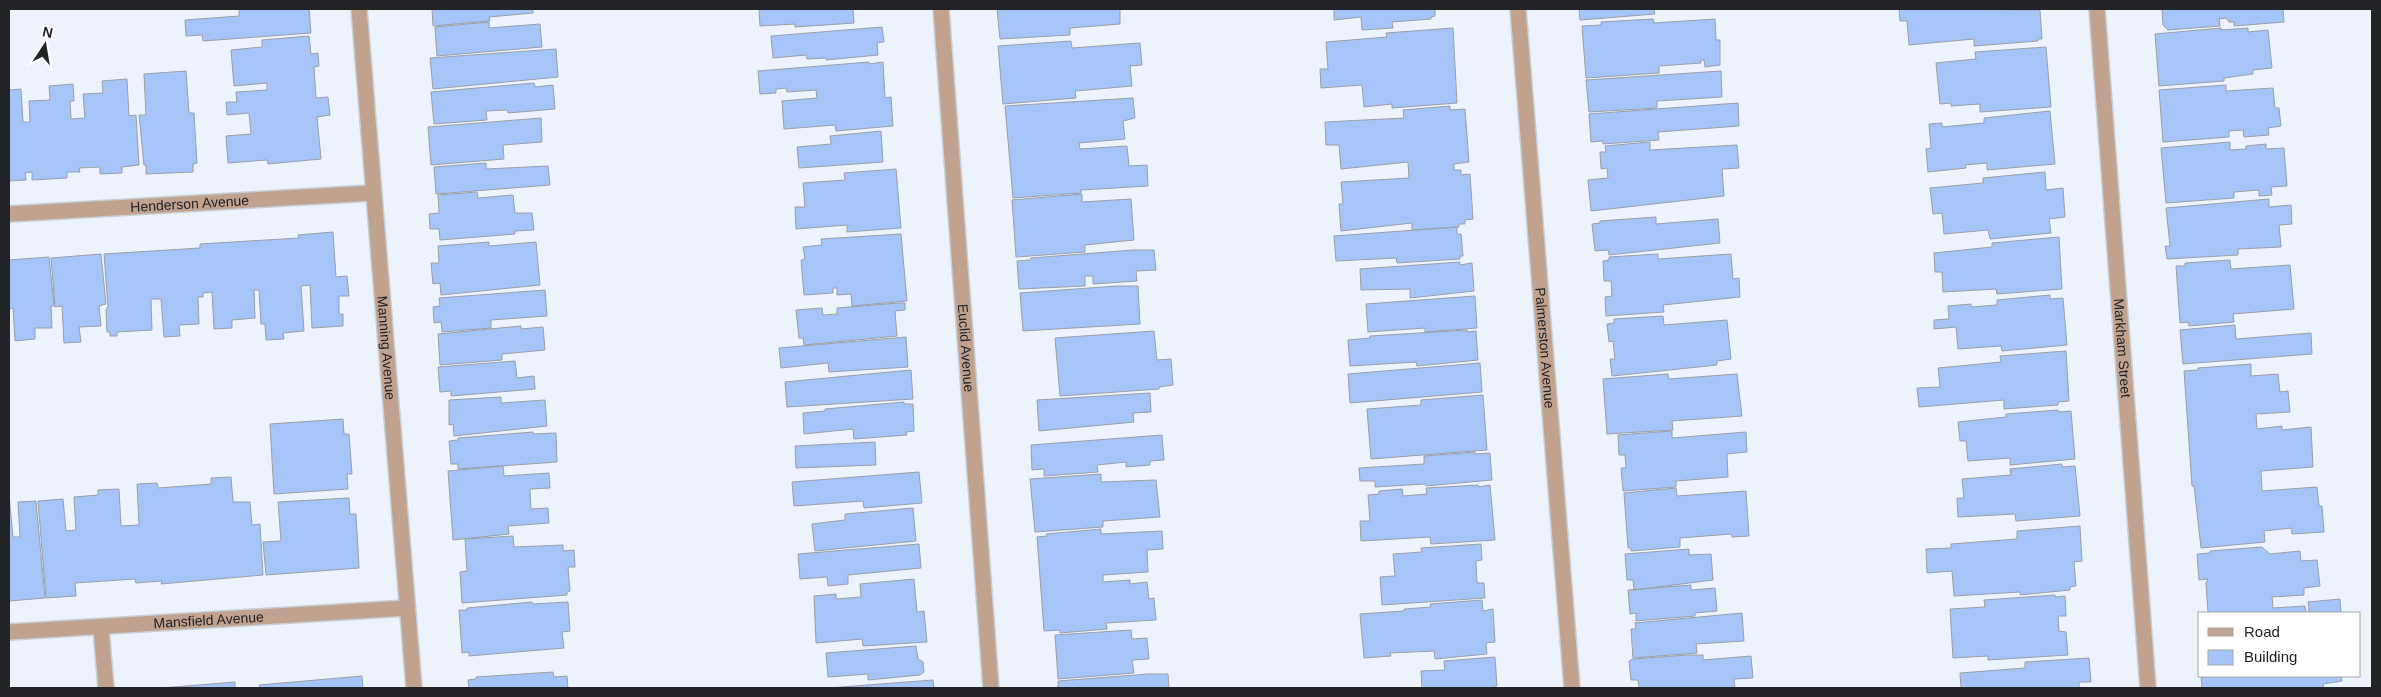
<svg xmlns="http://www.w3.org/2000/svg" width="2381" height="697" font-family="Helvetica,sans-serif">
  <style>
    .building { fill: #a5c4f8; stroke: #9a9fa8 }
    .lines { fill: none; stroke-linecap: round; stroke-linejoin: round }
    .minor-casing { stroke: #c8ced5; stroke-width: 18 }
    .minor { stroke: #c1a28e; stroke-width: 15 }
    .labels { text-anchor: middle; stroke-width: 5; stroke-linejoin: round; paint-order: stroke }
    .street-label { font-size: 14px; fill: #212326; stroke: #fff }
  </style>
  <rect width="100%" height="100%" fill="#edf3fc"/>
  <!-- building -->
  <path class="building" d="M239 9H309L311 33 203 41 202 35 186 36 185 20 239 16Z
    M432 9H533V13L489 17 490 21 433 26Z
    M759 9H853L854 23 795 27V24L760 26Z
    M997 9H1120V24L1070 28V35L1000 39Z
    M1324 9H1435V16L1431 17V19L1392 22 1393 28 1362 30 1361 17 1334 20V9Z
    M1579 9H1654L1655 14 1580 20Z
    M1899 9 2040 10 2042 39H2038V41L1974 46V39L1909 45 1907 21H1900Z
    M2162 9H2283L2284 22 2234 26V22H2229L2226 18 2219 19 2220 26 2168 30 2163 25Z
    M1653 19 1654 23 1715 19 1716 40H1720V65L1705 67 1704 60H1701V63L1659 66V73L1586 78 1582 26 1601 25V22Z
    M489 22V28L540 24 542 47 437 56 435 27Z
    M882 27 884 42 877 43 878 55 826 60V58L807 59 806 55 773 58 771 36Z
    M1453 28 1457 103 1392 108V104L1364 107 1362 85 1321 88 1320 69H1328L1326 42 1387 37 1386 33Z
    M2221 28V30L2248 28V32L2268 30 2272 68 2253 70V74L2224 78V81L2159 86 2155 34Z
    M309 36 311 54 318 53 319 66 314 67 316 98 328 97 330 115 317 117 321 159 268 164 267 160 228 163 226 136 251 134 249 113 227 115 226 102H237L236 92 267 90V83L234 86 231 50 262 47V40Z
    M1071 41 1072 48 1140 43 1142 65 1130 66 1132 86 1075 91 1076 98 1003 104 998 46Z
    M2046 47 2051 107 1980 112V104L1951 106V103L1940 104 1936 63 1976 59 1975 52Z
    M556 49 558 77 433 89 430 58Z
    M869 62V64L883 62 885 98 891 97 893 126 836 131 835 125 784 129 782 101 817 98 816 90 787 92 786 88 776 89V93L760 94 758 71Z
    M186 71 189 113H194L197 163 193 164V172L146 174V165H144L139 115H146L144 74Z
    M1721 71 1722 97 1657 101V108L1589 112 1586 80Z
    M127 79 129 116 136 115 139 165 122 167V173L100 174V167L79 168 80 172H67V178L32 180V172L25 173 26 180 9 181V90L21 89 23 122H30L29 101 50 100 49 86 73 84 74 101H70L71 119 85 118 83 94 103 93 102 81Z
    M534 83 535 87 553 85 555 109 508 113 507 110 486 111 487 120 434 124 431 92Z
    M2226 85V91L2273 88 2275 108H2279L2281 126 2268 128 2269 135 2244 137 2243 130 2229 131V137L2163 142 2159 90Z
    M1133 98 1135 118 1123 121 1125 139 1079 143 1080 149 1127 146 1129 166 1147 165 1148 186 1081 190V193L1013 198 1005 106Z
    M1738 103 1739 126 1658 132 1659 140 1603 144V141L1591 142 1589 114Z
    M1450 106V110L1465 109 1469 162 1454 164V170H1461V175L1470 174 1473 219 1465 220V224H1459V227L1412 230V223L1341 231 1339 204H1343L1341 182 1409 178 1408 162 1341 169 1339 145H1326L1325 122 1404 118 1403 110Z
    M2050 111 2055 164 1987 170V163L1965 165 1966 168 1928 172 1926 149 1931 148 1929 124 1942 123V127L1984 123V118Z
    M541 118 542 142 503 145 504 159 431 165 428 127Z
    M881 131 883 162 799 168 797 147 831 144 830 136Z
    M1650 142V150L1737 145 1739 168 1722 169 1724 196 1591 211 1588 180 1608 178 1607 168 1601 169 1600 152H1606L1605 146Z
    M2230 142V150L2246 149V146L2266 144V149L2284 148 2287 186 2271 187 2272 195 2259 196V190L2234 192V198L2166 203 2161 148Z
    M486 163V169L548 166 550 185 436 194 434 167Z
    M896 169 901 228 847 232V225L796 229 795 207H805L803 183 845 180 844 173Z
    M2045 172 2046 190 2063 188 2065 217 2049 219 2051 233 1990 239 1988 230 1944 234 1942 213 1933 214 1930 188 1983 183V178Z
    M477 192 478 198 513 195 515 213H532L534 230 515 231V234L440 240 439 229H430L429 214 439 213 438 195Z
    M1082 194V202L1131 199 1134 240 1085 245V252L1016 257 1012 200Z
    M2269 199V207L2291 205 2292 224 2279 225 2281 247 2238 249V255L2167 259 2165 246H2170L2166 208Z
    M1656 217V224L1718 219 1720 243 1609 255 1608 250 1595 251 1592 224 1600 223V221Z
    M1457 227V234H1461L1463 256H1460V259L1397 263 1396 258 1336 261 1334 236Z
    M333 232 336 277 347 276 349 296H339V314H343V326L312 328 310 285 301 286 304 331 283 333 284 339 266 340 265 324H261L259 290H254L255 318 232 320V328L214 329 212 292 203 293V297H198L199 324 179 325 180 336 164 337 161 299H151L152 330 117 332V336H110V332H107L106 310 108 306 104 254 200 248V244L299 238 298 235Z
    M901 234 907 301 852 306 851 294 837 295V288H833V293L804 295 801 260 805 259 803 247 822 245 821 239Z
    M2059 237 2062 289 1997 294 1996 289 1943 292 1942 272H1935L1934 253 1992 247V243Z
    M489 242V246L536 242 540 285 441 295 440 283 433 284 431 263H439L438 246Z
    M1133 250H1154L1156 270 1136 271 1137 281 1093 284V276H1085V286L1019 289 1017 261 1030 260 1031 258Z
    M101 254 106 304 99 306 101 326 79 327 81 342 64 343 62 306 55 307 51 258Z
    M1658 254V259L1731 254 1733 279 1739 278 1740 297 1663 305 1664 312 1606 316 1605 297 1612 296 1611 281H1604L1603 261 1609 260V257Z
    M49 257 54 306H51L52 328H35V339L15 341 13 308 9 309V260Z
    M2230 260 2231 269 2290 265 2294 309 2233 314 2234 322 2189 326 2188 322 2180 323 2176 266H2185V263Z
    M1460 262V265L1472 263 1474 291 1410 298V289L1361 290 1360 269Z
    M1117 286H1138L1140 324 1023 331 1020 293Z
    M545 290 547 316 491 320V328L442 332 441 322 434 323 433 307 440 306 439 298Z
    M2050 295V299L2063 298 2067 345 2002 351 2001 346 1958 349 1956 327 1934 329V320L1949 319 1948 306 1971 304V307L1997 305V300Z
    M1475 296 1477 328 1425 332V328L1368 332 1366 304Z
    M898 303H905V310L895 311 897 336 804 345 803 338H799L796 310 822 308 823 315 837 314V308Z
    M1663 316 1664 325 1727 320 1731 359 1717 361V365L1612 376 1610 359H1615L1613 341 1609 342 1607 324 1614 323V319Z
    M2235 325 2236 339 2311 333 2312 354 2183 364 2180 330Z
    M521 326V329L543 327 545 350 502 354V360L440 365 438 334Z
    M1467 330V332L1476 331 1478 360 1417 366 1416 362 1350 366 1348 340 1370 338V336Z
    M1154 331 1157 360 1171 359 1173 385 1159 387V389L1060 396 1055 338Z
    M906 337 908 367 829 372 828 363 781 368 779 348Z
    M2066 351 2069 401 2058 402V405L2004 409V400L1919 407 1917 388 1940 387 1938 368 2001 362 2000 356Z
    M515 361 517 378 534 376 535 389 451 396V391L440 392 438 367Z
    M1480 363 1482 392 1350 403 1348 374Z
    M2251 364V376L2278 374 2280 392 2288 391 2290 412 2256 414 2257 429 2282 426V430L2311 427 2313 467 2261 471 2262 491 2317 487 2319 506H2322L2324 532 2292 534 2291 528 2264 531 2265 542 2201 548 2194 486H2192L2184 371 2198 370V368Z
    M911 370 913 399 787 407 785 382Z
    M1668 374 1669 379 1737 374 1742 416 1672 421 1673 430 1607 434 1603 379Z
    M1150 393 1151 412 1133 413 1134 422 1039 431 1037 400Z
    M1483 395 1487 450 1371 459 1367 409 1421 405V400Z
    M501 397V403L545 400 547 426 454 436 453 424 449 425V400Z
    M904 402V404H913L914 431 906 432 907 435 854 439 853 429 804 434 803 413 825 411V409Z
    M2058 410V412L2071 411 2075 459 2010 465V458L1968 461 1966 441H1960L1958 422 2006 417V414Z
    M343 419 344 434H349L352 474H347L348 489 274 494 270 424Z
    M1672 431V438L1746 432 1747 452 1727 454 1728 477 1676 481V487L1623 491 1621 468H1626L1625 455H1619L1618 435Z
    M533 432V434L556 433 557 462 458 469V464H451L449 441 458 440V438Z
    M1162 435 1164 460 1150 461V465L1126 467V462L1097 465 1098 472 1044 476V469L1032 470 1031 445Z
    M875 442 876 465 796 468 795 446Z
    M1475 452V454L1490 453 1492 480 1426 486 1425 484 1375 487V481H1360L1359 468 1424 464V456Z
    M2062 464V467L2075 466 2080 516 2016 521 2015 514 1958 517 1957 498H1964L1962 479 2011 475 2010 469Z
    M503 466 504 476 549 473 550 488 530 489 531 509 548 508 549 523 508 526 509 534 453 540 448 471Z
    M919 472 922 503 864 508 863 501 794 506 792 482Z
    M1101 474V482L1156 480 1160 517 1103 521V527L1035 532 1030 479Z
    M231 477 233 502H250L252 525 260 524 263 575 161 584 162 581 136 583 135 579 75 583 76 596 46 598 38 501 63 499 66 531 76 530 74 497 98 495V490L119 489 121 526 139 525 137 484 157 483 158 488 211 484V478Z
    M1478 485V487L1490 485 1495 540 1431 544 1430 537 1361 541 1360 521H1370L1368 495 1379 494V491L1402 489 1403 496 1427 494 1426 488Z
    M1676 488 1677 496 1746 491 1749 536 1732 537 1731 534 1680 538V547L1631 551V548H1628L1624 493Z
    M9 495 13 537H20L18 502 36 501 45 598 9 601Z
    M349 498 350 514H356L359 568 266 575 263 542 281 541 278 502Z
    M913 508 916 541 815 551 812 524 845 520V514Z
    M2080 526 2082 561 2074 562 2076 586 2070 587V590L2020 595V592L1954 596 1952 571 1927 573 1926 549 1951 548V544L2017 539V531Z
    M1101 529V534L1162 531 1163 549 1147 550 1148 572 1103 575V582L1130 580V584L1147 582 1149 599 1154 598 1156 620 1106 623 1107 629 1060 633V630L1044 631 1037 537 1047 536 1046 534Z
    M513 536 514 547 563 545V551L574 550 575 567H568L570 591 567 592V595L462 603 460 572 467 571 465 539Z
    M919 544 921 568 848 575V584L828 586 827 577 800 579 798 554Z
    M1481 544 1482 560 1476 561 1477 583H1484L1485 598 1382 605 1380 577 1395 576 1393 554 1422 552 1421 548Z
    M2262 547 2270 554 2300 551 2301 561 2317 560 2320 586 2304 588V595L2272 597 2273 608 2305 606 2306 612H2309L2308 602 2340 599 2341 613H2208L2206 583 2208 579 2199 580 2197 554 2210 553V551Z
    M1689 549V555L1711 554 1713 580 1634 590 1633 580H1627L1625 554Z
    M914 579 917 612 924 611 927 642 863 646 862 639 816 643 814 596 836 594V599L861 597 860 584Z
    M1691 585V590L1715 588 1717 611 1695 613V616L1636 621V613L1630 614 1628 590Z
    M2055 595V597L2065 596 2066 616H2058L2059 631 2066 632 2068 655 1988 660V656L1953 658 1950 609 1985 607 1984 600Z
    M1482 600 1483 611 1493 609 1495 642 1486 643 1487 654 1435 659 1434 651 1390 653 1391 656 1364 658 1360 614 1404 611V609L1431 607 1430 604Z
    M532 602 533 604 568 602 570 631 562 632 564 648 469 656V652L462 653 459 610H467V608Z
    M1742 613 1744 641 1696 644 1697 653 1633 658 1631 629H1636L1635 623Z
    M1131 630 1132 639 1147 638 1149 659 1132 660 1134 673 1058 679 1055 635Z
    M916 646 918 659 923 662 924 672 920 675 868 680V674L828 677 826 653Z
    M1687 655H1703V660L1751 656 1753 678 1734 679 1735 688H1639L1638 680H1631L1629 661 1633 659Z
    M1495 657 1497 686H1494V688H1422L1421 671 1445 670 1444 661Z
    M2089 658 2091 682H2079V688H1961L1960 673 2025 668V662Z
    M553 672 554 677 567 676 568 688H469L468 680 476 679V677Z
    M1148 674H1168L1169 688H1054L1058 687V681Z
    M362 676 363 688H260L259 685Z
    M2201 676H2341L2342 681 2323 684 2324 688H2202Z
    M933 680 934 688H828Z
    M235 682V688H161Z"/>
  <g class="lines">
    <!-- minor casing -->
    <g class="minor-casing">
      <g id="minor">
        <path id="s1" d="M359 9 414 688"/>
        <path id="s2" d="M941 9 991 688"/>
        <path id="s3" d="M1518 9 1572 688"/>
        <path id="s4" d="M2097 9 2148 688"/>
        <path id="s5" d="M9 214 372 193"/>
        <path d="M101 628 106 688"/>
        <path id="s6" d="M9 632 407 608"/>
      </g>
    </g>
    <!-- minor -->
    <use href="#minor" class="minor"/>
  </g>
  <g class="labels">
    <!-- street labels -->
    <g class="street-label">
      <text dy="5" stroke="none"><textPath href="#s5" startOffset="181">Henderson Avenue</textPath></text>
      <text dy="5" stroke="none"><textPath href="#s3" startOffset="340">Palmerston Avenue</textPath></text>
      <text dy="5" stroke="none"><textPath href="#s4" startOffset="340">Markham Street</textPath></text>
      <text dy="5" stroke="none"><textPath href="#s1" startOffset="340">Manning Avenue</textPath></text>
      <text dy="5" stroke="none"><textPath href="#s2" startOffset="340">Euclid Avenue</textPath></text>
      <text dy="5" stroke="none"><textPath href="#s6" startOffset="200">Mansfield Avenue</textPath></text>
    </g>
  </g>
  <!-- border -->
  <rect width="2381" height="697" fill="none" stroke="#212326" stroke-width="20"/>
  <!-- legend -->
  <rect x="2198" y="612" width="162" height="65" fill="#ffffff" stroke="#a6a7a8"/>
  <rect x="2208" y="628" width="25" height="8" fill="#c1a28e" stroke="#a6a7a8"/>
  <text x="2244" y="637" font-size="15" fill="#212326">Road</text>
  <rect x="2208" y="650" width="25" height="15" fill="#a5c4f8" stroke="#a6a7a8"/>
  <text x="2244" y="662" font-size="15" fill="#212326">Building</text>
  <!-- north arrow -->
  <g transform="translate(45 45) rotate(12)" stroke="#ffffff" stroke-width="4" paint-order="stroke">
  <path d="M0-4L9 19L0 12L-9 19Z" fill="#212326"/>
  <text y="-8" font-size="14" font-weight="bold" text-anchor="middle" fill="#212326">N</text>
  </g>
</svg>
